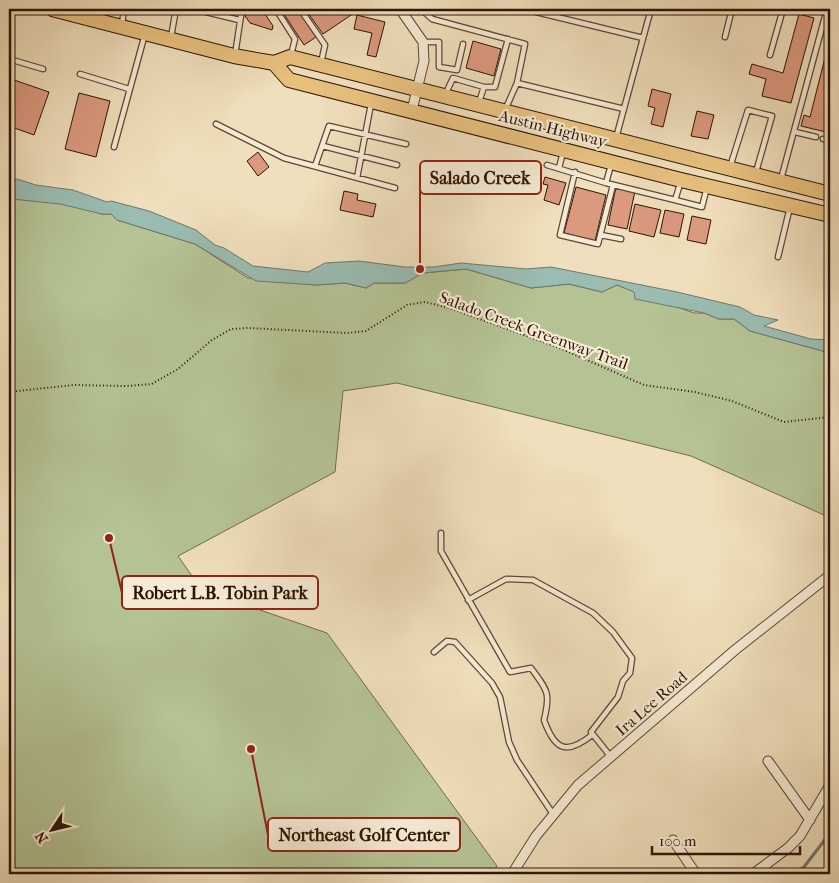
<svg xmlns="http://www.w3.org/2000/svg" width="839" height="883" font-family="'IM FELL French Canon',serif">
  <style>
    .green { fill: #b5c394; stroke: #716c4d }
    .water { fill: #9abcb2; stroke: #6e796d }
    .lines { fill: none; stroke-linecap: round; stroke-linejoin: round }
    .stream { stroke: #6e796d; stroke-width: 3 }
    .building { fill: #db997e; stroke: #2d1406 }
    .service-casing { stroke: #5e4734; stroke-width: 7 }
    .minor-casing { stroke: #5e4734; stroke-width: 11 }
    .primary-casing { stroke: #2d1406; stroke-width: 16 }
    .path { stroke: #2d1406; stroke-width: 2; stroke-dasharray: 1 2.5; stroke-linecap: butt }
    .service { stroke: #f5ead3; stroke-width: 4.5 }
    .minor { stroke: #f5ead3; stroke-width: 9 }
    .primary { stroke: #e8c07e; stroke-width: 14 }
    .labels { text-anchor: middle; stroke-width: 4.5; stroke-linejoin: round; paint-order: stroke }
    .street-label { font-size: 16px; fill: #2d1406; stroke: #f5ead3 }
    .leader { fill: none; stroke: #8f2418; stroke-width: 2 }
    .callout-dot { fill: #8f2418; stroke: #f5ead3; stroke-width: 2 }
    .callout { fill: #f5ead3; stroke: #8f2418; stroke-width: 2 }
    .callout-label { font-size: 18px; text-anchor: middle; font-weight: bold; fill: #2d1406 }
  </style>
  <rect width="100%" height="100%" fill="#f0dfbc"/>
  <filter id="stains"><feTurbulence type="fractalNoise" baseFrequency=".004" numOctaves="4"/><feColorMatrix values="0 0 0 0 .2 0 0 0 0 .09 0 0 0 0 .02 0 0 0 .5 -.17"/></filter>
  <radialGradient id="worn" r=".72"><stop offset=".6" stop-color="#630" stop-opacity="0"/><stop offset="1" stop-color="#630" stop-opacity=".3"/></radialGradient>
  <!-- green -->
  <path class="green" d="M9 182 101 214H111L117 220 195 244 248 278 316 285 345 283 366 288 374 283H405L423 273 466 269 531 288 569 284 602 292 617 285 694 313H704L719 319H734L750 331 830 353V521L824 515 691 456 397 383 343 391 335 472 178 556 202 590 327 633 497 866 492 874H9Z"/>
  <!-- water -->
  <path class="water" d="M17 179 36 185 73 190 107 202 111 201 149 211 196 230 215 245 224 248 253 266 308 272 325 263 359 261 405 267H434L461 263 526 269 551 267 677 292 740 307 754 315 778 320 764 326 811 339 830 340V353L750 331 734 319H719L704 313 635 299 634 292 617 285 602 292 569 284 531 288 466 269 423 273 405 283H374L366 288 345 283 316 285 256 281 195 244 117 220 111 214H102L60 204 12 199 9 196V181Z"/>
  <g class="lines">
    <!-- stream -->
    <path class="stream" d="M794 874 804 867 830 833"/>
  </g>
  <!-- building -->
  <path class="building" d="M246 9H265L263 11 273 26 272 30 250 23 245 16Z
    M292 9 302 16 316 37 304 45 284 14Z
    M305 9H360L323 34Z
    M799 14 814 18 791 103 762 96 766 79 749 74 752 64 783 73Z
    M357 15 385 22 376 57 367 55 372 33 354 29Z
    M830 38V133L801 126 804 115 810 117Z
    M473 41 501 49 494 76 466 68Z
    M11 79 49 92 34 135 9 126V87Z
    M652 89 671 94 663 127 651 124 655 108 648 106Z
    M79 93 110 101 96 157 65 149Z
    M697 111 714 115 708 139 691 136Z
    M258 152 269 167 258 176 247 161Z
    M545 177 566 183 559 205 544 200 548 185 543 184Z
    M576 187 606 195 595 241 564 233Z
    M616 187 635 191 627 229 608 225Z
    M344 191 358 194 357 200 376 204 373 217 340 210Z
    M635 204 661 210 654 237 629 231Z
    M665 210 684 214 679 237 660 233Z
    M692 216 711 220 706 244 687 240Z"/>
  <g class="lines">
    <!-- service casing -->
    <g class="service-casing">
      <path id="service" d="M194 9 239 20
        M280 9 279 14 295 39 291 55
        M300 9 325 45 321 63
        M421 9 432 19 525 44 517 83 505 110
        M524 9 643 38
        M9 16 11 9
        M122 25 124 9
        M171 37 176 9
        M725 37 732 9
        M423 42H439V67L457 70 463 44
        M235 55 242 9
        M770 55 783 9
        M9 59 43 69
        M80 74 129 89
        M517 83 624 109
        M445 95 453 78 484 87H495L508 39
        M479 102 484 87
        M216 124 284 158 395 188
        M795 132 816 137
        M616 138 651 9
        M823 139 830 140
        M323 146 397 165
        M114 147 145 34
        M547 165 606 183 675 200 681 181
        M315 166 329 126 406 144
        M730 167 748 110 772 116 756 172
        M559 168 563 152
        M575 172 560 235 598 244 613 185
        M357 178 371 104
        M781 179 827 9
        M606 183 611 165
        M675 200 702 207 707 187
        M601 235 621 239
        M778 257 790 207
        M441 533V551L510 672 531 668C547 690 551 692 544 720 555 751 567 755 592 735
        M468 600 506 579 533 580 593 613 613 632 632 658 630 673 623 681 618 697 591 732 611 757
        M434 652 447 641 455 642 492 683 500 697 509 742 517 760 553 814"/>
    </g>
    <!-- minor casing -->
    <g class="minor-casing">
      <path id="minor" d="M400 9 423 42 424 61 412 110
        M768 761 810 820
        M673 840 696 874
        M512 874 536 836 578 785 735 650 830 575
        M753 874 788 848 800 836 830 785"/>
    </g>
    <!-- primary casing -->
    <g class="primary-casing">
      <path id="primary" d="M52 9 234 56 274 63 290 57 830 194
        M274 63 289 80 681 180 830 215"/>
    </g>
    <!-- path -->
    <path class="path" d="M9 392 73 385 127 386 152 384 178 369 212 340 231 329 248 328 347 333 366 331 407 305 425 302 449 308 557 347 644 385 695 392 732 401 784 422 830 417"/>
    <!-- service -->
    <use href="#service" class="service"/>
    <!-- minor -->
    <use href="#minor" class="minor"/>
    <!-- primary -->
    <use href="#primary" class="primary"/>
  </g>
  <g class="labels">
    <!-- street labels -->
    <g class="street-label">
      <text transform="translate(553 128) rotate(14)" y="6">Austin Highway</text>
      <text transform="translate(534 330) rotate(20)" y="6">Salado Creek Greenway Trail</text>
      <text transform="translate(651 703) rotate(-41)" y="6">Ira Lee Road</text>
    </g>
  </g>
  <!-- callouts -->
  <path class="leader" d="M420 269L420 177M109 538L122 593M251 749L268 835"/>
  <g class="callout-dot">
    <circle cx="420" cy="269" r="5"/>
    <circle cx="109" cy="538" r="5"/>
    <circle cx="251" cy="749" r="5"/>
  </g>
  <g class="callout">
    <rect x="420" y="161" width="121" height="33" rx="5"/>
    <rect x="122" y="576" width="196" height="33" rx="5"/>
    <rect x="268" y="818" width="192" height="33" rx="5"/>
  </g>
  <g class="callout-label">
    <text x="480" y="184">Salado Creek</text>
    <text x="220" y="599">Robert L.B. Tobin Park</text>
    <text x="364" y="841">Northeast Golf Center</text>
  </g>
  <!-- margin -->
  <rect width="839" height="883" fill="none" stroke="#f0dfbc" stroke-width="30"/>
  <rect x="10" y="10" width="819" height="863" fill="none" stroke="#2d1406" stroke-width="2.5"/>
  <rect x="15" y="15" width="809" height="853" fill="none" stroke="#2d1406"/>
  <!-- north arrow -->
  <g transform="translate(52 830) rotate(235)" stroke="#f5ead3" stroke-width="4" paint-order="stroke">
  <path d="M0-4L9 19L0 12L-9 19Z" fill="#2d1406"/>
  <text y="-8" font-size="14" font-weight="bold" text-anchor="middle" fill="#2d1406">N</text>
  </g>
  <!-- scale -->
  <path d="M652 846v8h148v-8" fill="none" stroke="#2d1406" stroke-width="2.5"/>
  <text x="659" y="846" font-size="15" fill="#2d1406" stroke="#f5ead3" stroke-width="4" paint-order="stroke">100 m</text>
  <rect width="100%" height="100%" filter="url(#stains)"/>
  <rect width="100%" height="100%" fill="url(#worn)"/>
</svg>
